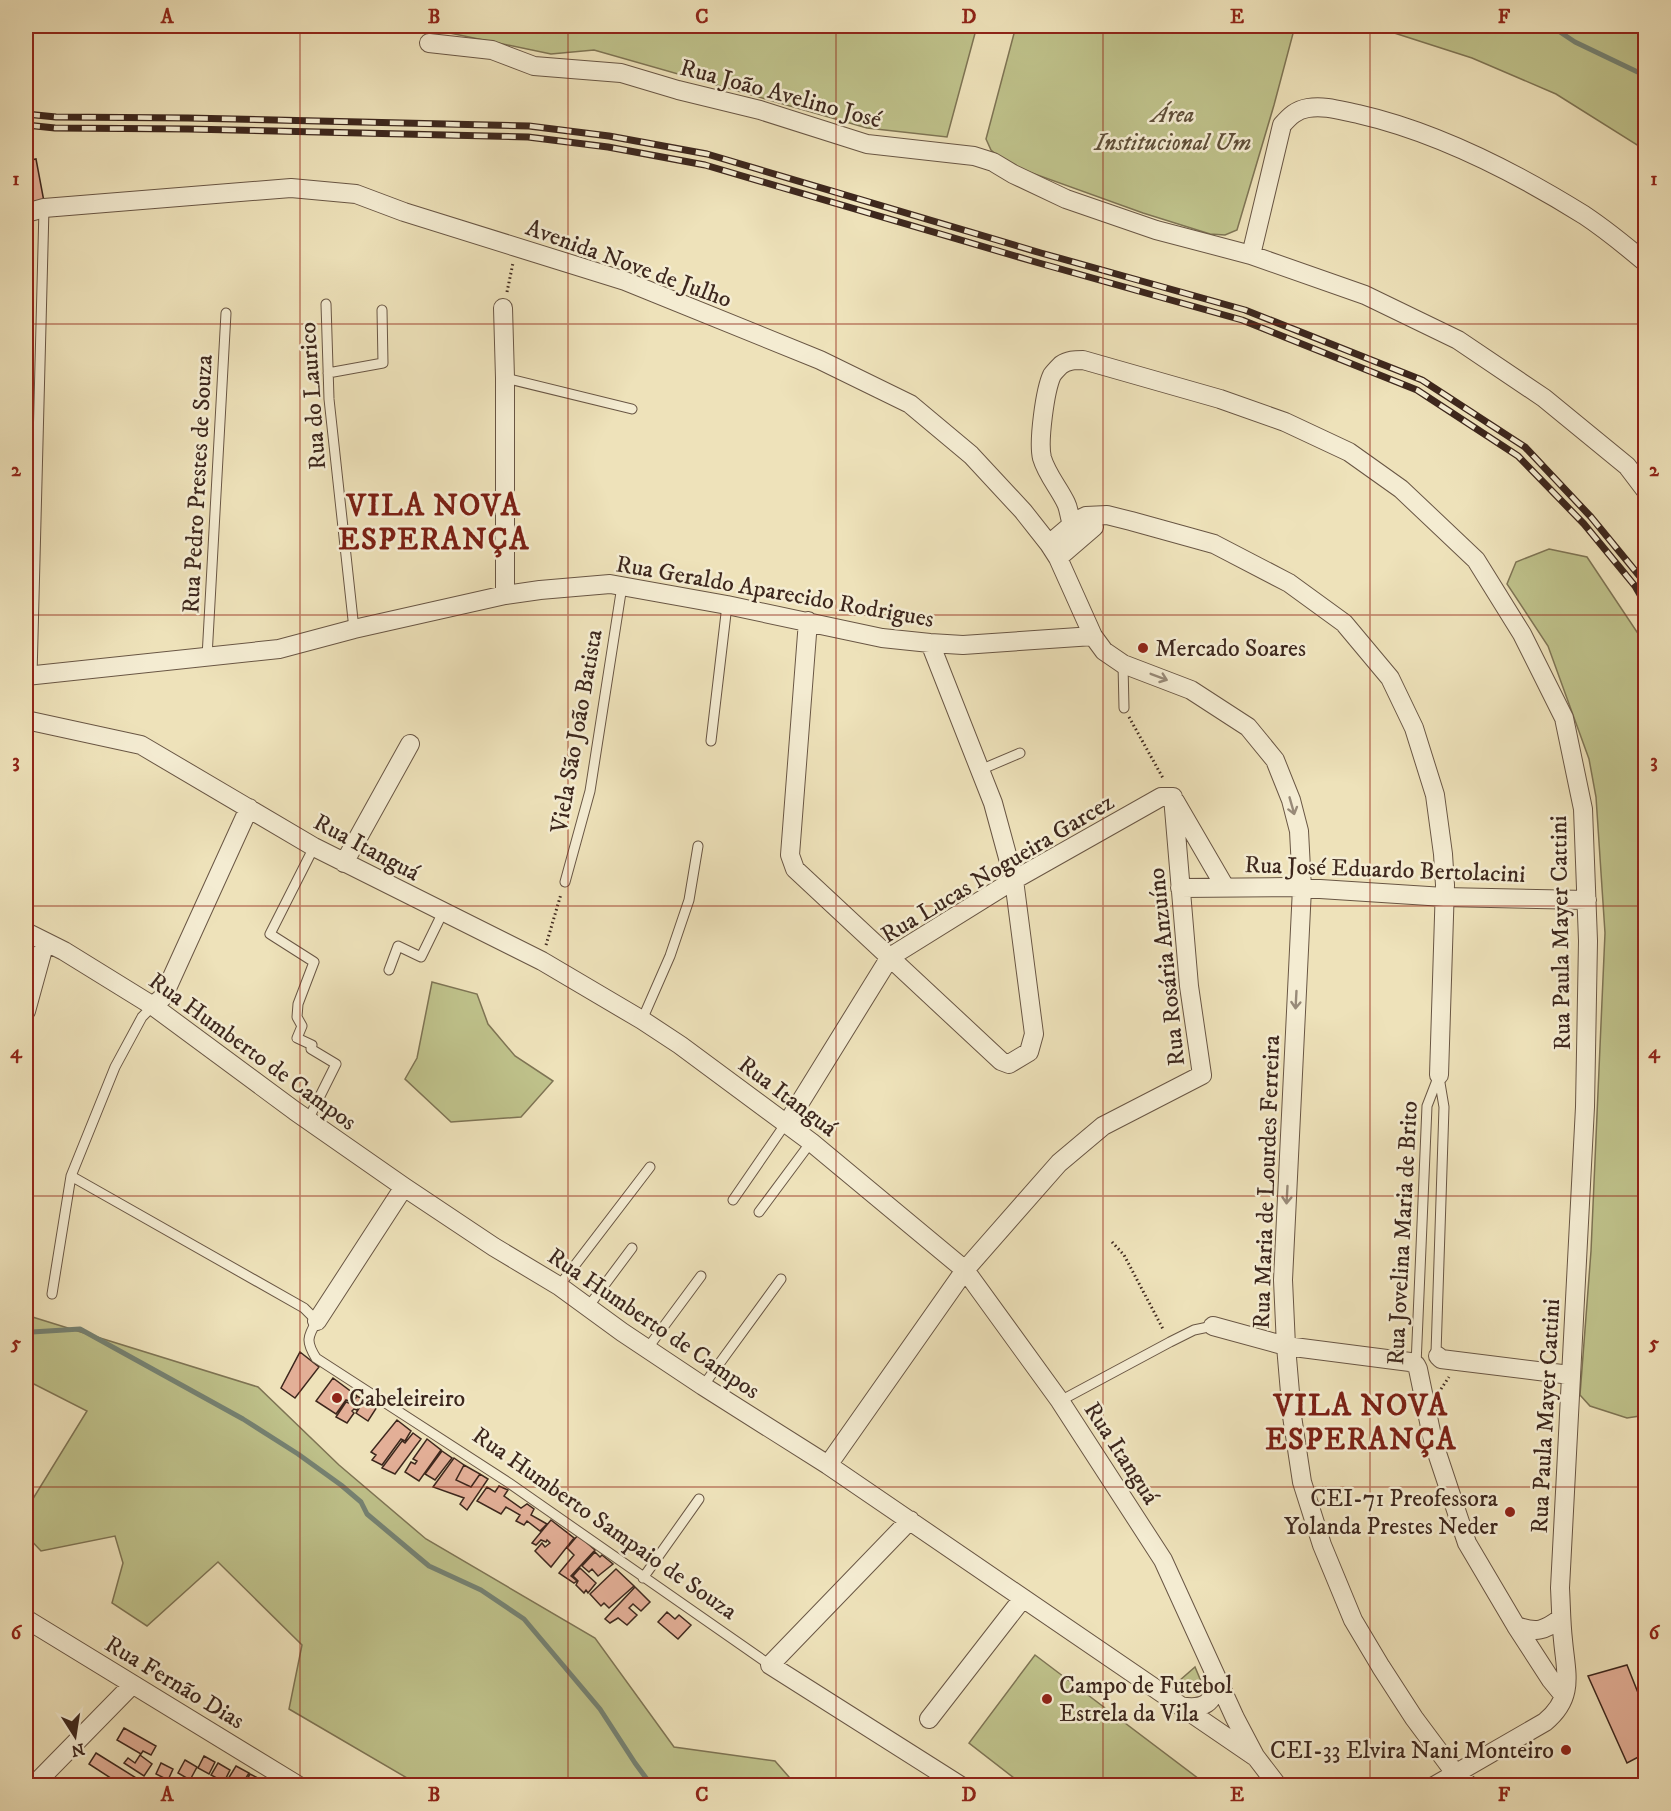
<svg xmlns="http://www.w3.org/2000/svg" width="1671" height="1811" font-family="'IM FELL DW Pica',serif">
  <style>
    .green { fill: #bfc28b; stroke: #7e7454; stroke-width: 1.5 }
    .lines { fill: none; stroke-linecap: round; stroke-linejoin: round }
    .stream { stroke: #758273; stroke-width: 5 }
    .building { fill: #e3af97; stroke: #3d271d; stroke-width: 1.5 }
    .service-casing { stroke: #695644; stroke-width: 11 }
    .minor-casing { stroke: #695644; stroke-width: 20 }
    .path { stroke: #3d271d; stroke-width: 3; stroke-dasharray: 1.5 3; stroke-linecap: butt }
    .service { stroke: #f4ecd2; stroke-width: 9 }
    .minor { stroke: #f4ecd2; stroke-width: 18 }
    .rail-casing { stroke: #3d271d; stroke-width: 7 }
    .rail { stroke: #f4ecd2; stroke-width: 4.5; stroke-dasharray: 14; stroke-linecap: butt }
    .oneway { stroke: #988a78 }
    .grid { fill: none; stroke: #8f2418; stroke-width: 1.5; stroke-opacity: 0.55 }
    .poi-dot { fill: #8f2418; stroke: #f4ecd2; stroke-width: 2 }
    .labels { text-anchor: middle; stroke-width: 5; stroke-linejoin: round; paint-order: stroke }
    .street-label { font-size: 24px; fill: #3d271d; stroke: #f4ecd2 }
    .park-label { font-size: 24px; font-style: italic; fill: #5e4e38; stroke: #f4ecd2 }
    .poi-label { font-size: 24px; fill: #3d271d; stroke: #f4ecd2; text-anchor: start }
    .district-label { font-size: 30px; font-weight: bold; letter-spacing: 1.5px; fill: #7a1f14; stroke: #f4ecd2 }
    .neatline { fill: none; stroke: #8f2418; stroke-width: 2 }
    .grid-label { font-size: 20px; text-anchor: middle; font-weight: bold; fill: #8f2418 }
  </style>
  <rect width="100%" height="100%" fill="#eee2ba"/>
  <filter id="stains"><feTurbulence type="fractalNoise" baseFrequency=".00333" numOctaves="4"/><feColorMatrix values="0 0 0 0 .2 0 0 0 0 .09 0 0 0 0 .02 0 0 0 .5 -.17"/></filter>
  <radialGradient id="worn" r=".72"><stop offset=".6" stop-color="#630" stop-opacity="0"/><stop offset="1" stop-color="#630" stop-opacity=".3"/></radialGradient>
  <!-- green -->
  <path class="green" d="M416 26H977L947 137 867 128 594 50 551 54Z
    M1016 26H1295L1274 105 1237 230 1225 235 1210 234 1143 213 1007 164 991 150 986 139Z
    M1363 26H1645V150L1556 94 1472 58 1385 30Z
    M1549 549 1587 557 1645 644 1646 1415 1627 1418 1590 1406 1580 1395 1591 1251 1605 933 1596 797 1589 759 1548 646 1507 584 1516 562Z
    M432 982 477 994 488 1024 515 1056 553 1081 521 1117 451 1122 405 1079 417 1058Z
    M26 1315 258 1387 339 1465 426 1539 595 1638 674 1747 775 1761 796 1785H419L289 1709 302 1645 218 1562 147 1626 112 1603 123 1563 115 1536 41 1551 26 1535V1510L87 1411 26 1380Z
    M1035 1655 1207 1785H1023L969 1743Z
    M1195 1667 1203 1686C1197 1694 1186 1684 1179 1681Z"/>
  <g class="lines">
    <!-- stream -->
    <path class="stream" d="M1551 26 1575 42 1646 76
      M26 1331 32 1332 80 1329 243 1419 298 1454 341 1485 361 1502 367 1514 429 1566 481 1590 524 1619 600 1709 635 1763 652 1786"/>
  </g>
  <!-- building -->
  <path class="building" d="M36 159 45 207 26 210V161Z
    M300 1352 319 1367 295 1398 281 1388Z
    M333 1378 357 1396 352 1402 346 1400 336 1414 316 1401Z
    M357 1396 362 1399 357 1410 354 1409 352 1411 354 1413 347 1423 336 1417 346 1402 352 1404Z
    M365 1399 377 1407 368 1421 356 1413Z
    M397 1420 411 1431 405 1441 401 1439 382 1465 372 1460 376 1455 371 1452Z
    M413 1433 421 1439 395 1474 382 1468 402 1441 405 1443Z
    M427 1439 441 1450 419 1481 405 1472 411 1462 415 1464 417 1461 413 1459Z
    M442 1451 452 1458 435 1480 425 1474Z
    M454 1458 464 1465 456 1480 471 1487 480 1474 488 1479 467 1510 460 1504 464 1498 433 1487Z
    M464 1465 480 1474 471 1487 456 1480Z
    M499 1486 508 1490 504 1496 521 1508 527 1504 534 1509 531 1515 547 1524 540 1531 527 1521 524 1525 516 1521 520 1515 506 1507 501 1514 477 1501 487 1487 495 1492Z
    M551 1520 574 1538 551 1567 535 1551 542 1543 545 1547 550 1543 547 1540 546 1542 541 1540 536 1545 532 1543Z
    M578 1535 595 1550 571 1576 577 1581 574 1583 559 1573 574 1555 567 1548Z
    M595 1552 600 1557 602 1555 613 1564 598 1576 592 1569 589 1572 582 1566Z
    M580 1568 596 1583 588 1593 586 1590 584 1593 576 1585 578 1581 573 1576Z
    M616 1569 634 1586 609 1608 604 1603 601 1606 590 1594Z
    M635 1587 650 1602 641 1611 633 1604 629 1608 637 1615 627 1625 618 1618 610 1623 605 1619Z
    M667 1612 675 1619 679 1615 691 1625 678 1639 658 1622Z
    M1627 1665 1646 1713V1753L1627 1763 1588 1676Z
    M124 1728 156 1746 151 1755 143 1751 141 1754 117 1740Z
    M96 1753 141 1781 138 1786H123L89 1764Z
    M140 1755 152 1764 144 1776 124 1763 128 1758 135 1763Z
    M204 1756 215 1762 209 1774 198 1768Z
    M185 1760 197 1767 190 1780 178 1773Z
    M161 1763 173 1769 168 1780 156 1774Z
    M218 1763 230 1770 224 1782 211 1775Z
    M236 1766 249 1773 241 1786 228 1779Z
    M250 1774 260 1779 256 1786H244Z"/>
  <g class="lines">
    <!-- service casing -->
    <g class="service-casing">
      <path id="service" d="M326 304 329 399 354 629
        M328 373 383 363 382 310
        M505 378 632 409
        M207 657 226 313
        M1123 664 1124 708
        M32 676 44 208
        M711 741 727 605
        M980 770 1020 753
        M565 882 590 791 622 586
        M389 970 398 946 421 957 443 912
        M642 1020 670 956 689 900 698 846
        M308 1120 336 1064 311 1049 312 1045 297 1038 302 1026 297 1017 298 1004 314 962 270 934 314 847
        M71 1176 304 1308 317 1321C307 1337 306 1342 316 1358L509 1483 770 1665
        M733 1200 786 1123
        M759 1212 811 1142
        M559 1286 650 1167
        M52 1294 71 1176 115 1067 142 1017 153 1006
        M588 1307 632 1248
        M647 1349 701 1276
        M1438 1356 1436 1353 1444 1107 1439 1077
        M1416 1365 1427 1106 1439 1075
        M703 1386 781 1279
        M1060 1401 1170 1342 1194 1330 1213 1326
        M643 1578 699 1499"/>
    </g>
    <!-- minor casing -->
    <g class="minor-casing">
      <path id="minor" d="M429 43 492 50 534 66 621 73 678 90 760 110 867 144 974 156 993 162 1013 174 1066 199 1156 230 1251 255 1365 295 1458 340 1544 398 1627 466 1646 491
        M26 213 44 208 291 188 356 194 404 212 625 281 820 360 910 404 971 455 1023 511 1049 544 1058 558 1093 636 1104 651 1123 664 1191 690 1248 727 1275 760 1291 800 1299 831 1302 888 1283 1280 1286 1346 1292 1416 1302 1482 1322 1545 1353 1620 1381 1667 1414 1718 1455 1773 1470 1786
        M1251 255 1282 125C1290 116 1296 110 1308 108 1325 105 1342 111 1358 114 1437 132 1515 172 1584 215 1605 229 1626 246 1646 263
        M503 308 505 378V595
        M1090 529 1079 531C1068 525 1071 513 1066 503 1059 488 1047 475 1042 458 1038 442 1045 390 1052 375 1054 372 1058 368 1061 365 1068 360 1075 360 1083 360L1220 399 1285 422 1349 452 1401 489 1476 560 1522 634 1564 718 1583 809 1588 941 1585 1107 1560 1588C1561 1605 1561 1623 1563 1640 1566 1674 1575 1697 1545 1722L1434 1786
        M1049 544 1076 521 1086 516 1107 515 1131 521 1214 544 1289 583 1344 623 1390 678 1414 728 1435 795 1443 854 1445 885 1439 1075
        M1058 558 1094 527
        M808 621 790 855 795 869 1001 1061 1009 1064 1029 1052 1034 1034 1014 880 993 803 930 643
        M26 676 279 649 354 629 505 595 540 590 610 584 727 605 882 638 930 643 963 645 1093 636
        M26 720 141 745 314 847 542 961 642 1020 680 1045 811 1142 965 1270 1060 1401 1163 1560 1235 1718 1255 1756 1278 1786
        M1175 801 1225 887
        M344 863 410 744
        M1180 888 1289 887 1444 897 1587 900
        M26 932 64 951 153 1006 295 1111 404 1187 494 1247 559 1286 622 1332 703 1386 828 1465 1254 1756
        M153 1006 163 997 249 808
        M26 1011 45 942
        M786 1123 791 1117 890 957 1014 880 1161 797H1173
        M317 1321 404 1187
        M1213 1326 1286 1346 1410 1362 1416 1365 1418 1369 1433 1441 1467 1543 1516 1626 1551 1680 1564 1696
        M1438 1356 1441 1359 1570 1375
        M828 1465 965 1270 1059 1163 1103 1126 1202 1075 1189 986 1173 797
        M910 1520 770 1665 961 1786
        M26 1619 299 1786
        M1516 1626C1537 1633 1544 1631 1561 1618
        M1180 1706C1203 1710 1215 1704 1217 1679
        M929 1719 1023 1598
        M33 1786 132 1685"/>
    </g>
    <!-- path -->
    <path class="path" d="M507 292 513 263
      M1129 717 1164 780
      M546 945 561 894
      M1112 1242 1124 1255 1164 1331
      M1441 1389 1449 1377"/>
    <!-- service -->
    <use href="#service" class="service"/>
    <!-- minor -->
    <use href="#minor" class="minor"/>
    <!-- rail casing -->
    <g class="rail-casing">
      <path id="rail" d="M26 114 56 117 188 118 529 126 609 136 707 154 1041 253 1245 310 1422 380 1525 447 1591 517 1646 584
        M26 125 55 128 188 129 528 137 608 147 705 165 1039 263 1242 320 1417 390 1518 456 1584 524 1635 586 1646 605"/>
    </g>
    <!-- rail -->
    <use href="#rail" class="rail"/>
  </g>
  <!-- one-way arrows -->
  <defs><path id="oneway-shaft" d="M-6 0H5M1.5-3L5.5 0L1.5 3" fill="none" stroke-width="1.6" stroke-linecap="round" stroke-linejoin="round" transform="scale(1.5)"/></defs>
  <g class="oneway">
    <use href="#oneway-shaft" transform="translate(1159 677) rotate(21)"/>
    <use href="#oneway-shaft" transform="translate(1292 806) rotate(74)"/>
    <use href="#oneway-shaft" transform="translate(1296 1000) rotate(93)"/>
    <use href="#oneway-shaft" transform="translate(1287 1195) rotate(93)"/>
  </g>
  <!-- grid -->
  <path class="grid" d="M300 26V1786M568 26V1786M836 26V1786M1103 26V1786M1370 26V1786M26 324H1646M26 615H1646M26 906H1646M26 1196H1646M26 1487H1646"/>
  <!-- markers -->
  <g class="poi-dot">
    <circle cx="1143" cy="648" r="6"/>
    <circle cx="337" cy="1398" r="6"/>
    <circle cx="1510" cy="1512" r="6"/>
    <circle cx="1047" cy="1699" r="6"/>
    <circle cx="1566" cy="1750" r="6"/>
  </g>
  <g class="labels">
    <!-- street labels -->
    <g class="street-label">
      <text transform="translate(781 93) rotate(15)" y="8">Rua João Avelino José</text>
      <text transform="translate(629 263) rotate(20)" y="8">Avenida Nove de Julho</text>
      <text transform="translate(312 396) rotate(-94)" y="8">Rua do Laurico</text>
      <text transform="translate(197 484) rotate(-87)" y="8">Rua Pedro Prestes de Souza</text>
      <text transform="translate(775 591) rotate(10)" y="8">Rua Geraldo Aparecido Rodrigues</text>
      <text transform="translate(576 731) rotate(-80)" y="8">Viela São João Batista</text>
      <text transform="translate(367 847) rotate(28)" y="8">Rua Itanguá</text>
      <text transform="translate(997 868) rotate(-31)" y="8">Rua Lucas Nogueira Garcez</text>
      <text transform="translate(1385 869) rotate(2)" y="8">Rua José Eduardo Bertolacini</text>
      <text transform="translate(1560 933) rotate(-91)" y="8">Rua Paula Mayer Cattini</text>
      <text transform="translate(1166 967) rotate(-96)" y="8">Rua Rosária Anzuíno</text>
      <text transform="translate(253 1051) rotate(36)" y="8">Rua Humberto de Campos</text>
      <text transform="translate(788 1096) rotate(37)" y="8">Rua Itanguá</text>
      <text transform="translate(1266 1182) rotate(-88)" y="8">Rua Maria de Lourdes Ferreira</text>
      <text transform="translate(1402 1233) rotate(-87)" y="8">Rua Jovelina Maria de Brito</text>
      <text transform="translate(654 1323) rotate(34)" y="8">Rua Humberto de Campos</text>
      <text transform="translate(1545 1416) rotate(-87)" y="8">Rua Paula Mayer Cattini</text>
      <text transform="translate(1122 1453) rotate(57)" y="8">Rua Itanguá</text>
      <text transform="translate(605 1523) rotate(35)" y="8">Rua Humberto Sampaio de Souza</text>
      <text transform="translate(175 1682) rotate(31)" y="8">Rua Fernão Dias</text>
    </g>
    <!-- park labels -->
    <g class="park-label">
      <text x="1173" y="122">Área<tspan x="1173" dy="28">Institucional Um</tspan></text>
    </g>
    <!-- poi labels -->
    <g class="poi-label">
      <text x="1155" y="656">Mercado Soares</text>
      <text x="349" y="1406">Cabeleireiro</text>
      <text x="1498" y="1506" text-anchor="end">CEI-71 Preofessora<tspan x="1498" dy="28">Yolanda Prestes Neder</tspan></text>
      <text x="1059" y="1693">Campo de Futebol<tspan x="1059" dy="28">Estrela da Vila</tspan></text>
      <text x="1554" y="1758" text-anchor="end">CEI-33 Elvira Nani Monteiro</text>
    </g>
    <!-- district labels -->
    <g class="district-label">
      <text x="434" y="515">VILA NOVA<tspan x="434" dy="34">ESPERANÇA</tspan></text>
      <text x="1361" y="1415">VILA NOVA<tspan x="1361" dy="34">ESPERANÇA</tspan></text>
    </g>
  </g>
  <!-- margin -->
  <rect width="1671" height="1811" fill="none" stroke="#eee2ba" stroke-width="66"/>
  <!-- north arrow -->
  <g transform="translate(75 1736) rotate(168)" stroke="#f4ecd2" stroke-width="4.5" paint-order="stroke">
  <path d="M0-4.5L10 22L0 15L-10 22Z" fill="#3d271d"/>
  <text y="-9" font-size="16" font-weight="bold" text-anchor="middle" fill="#3d271d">N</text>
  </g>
  <rect x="33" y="33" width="1605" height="1745" class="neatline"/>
  <g class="grid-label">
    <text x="167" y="23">A</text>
    <text x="434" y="23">B</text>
    <text x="702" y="23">C</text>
    <text x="969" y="23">D</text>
    <text x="1237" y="23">E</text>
    <text x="1504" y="23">F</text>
    <text x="16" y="185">1</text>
    <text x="1654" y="185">1</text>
    <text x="16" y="476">2</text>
    <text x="1654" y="476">2</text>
    <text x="16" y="767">3</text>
    <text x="1654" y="767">3</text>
    <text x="16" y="1058">4</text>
    <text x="1654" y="1058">4</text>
    <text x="16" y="1349">5</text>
    <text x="1654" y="1349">5</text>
    <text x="16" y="1639">6</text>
    <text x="1654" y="1639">6</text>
    <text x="167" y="1801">A</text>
    <text x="434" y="1801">B</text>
    <text x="702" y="1801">C</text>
    <text x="969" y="1801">D</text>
    <text x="1237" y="1801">E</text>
    <text x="1504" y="1801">F</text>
  </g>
  <rect width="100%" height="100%" filter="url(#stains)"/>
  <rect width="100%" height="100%" fill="url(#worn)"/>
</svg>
